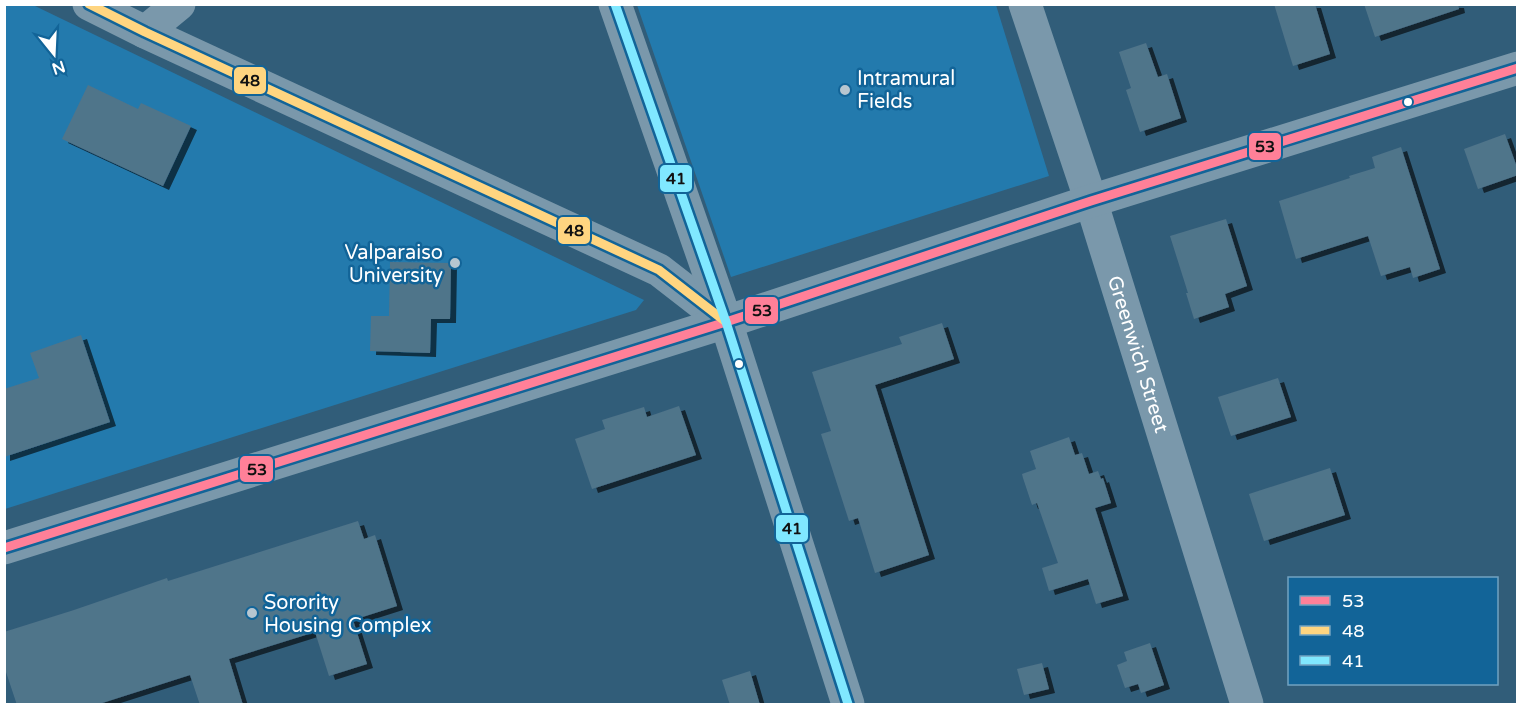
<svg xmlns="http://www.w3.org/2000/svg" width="1522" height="709" font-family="'Varela Round',sans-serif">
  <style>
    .green { fill: #237aad }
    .building { fill: #50748a; filter: url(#shadow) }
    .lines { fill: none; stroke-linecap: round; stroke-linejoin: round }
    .street { stroke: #7a98ab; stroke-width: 33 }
    .bus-1-casing { stroke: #126498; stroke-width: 14 }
    .bus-2-casing { stroke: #126498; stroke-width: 14 }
    .bus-3-casing { stroke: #126498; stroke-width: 14 }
    .bus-1 { stroke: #ff8098; stroke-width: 9 }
    .bus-2 { stroke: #ffd580; stroke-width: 9 }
    .bus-3 { stroke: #80e8ff; stroke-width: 9 }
    .poi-dot { fill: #b7c6d0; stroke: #126498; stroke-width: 2 }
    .bus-dot { fill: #fff; stroke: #126498; stroke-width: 2 }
    .labels { text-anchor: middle; stroke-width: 5; stroke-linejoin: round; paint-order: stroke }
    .poi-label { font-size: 20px; fill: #fff; stroke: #126498; text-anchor: start }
    .street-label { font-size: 20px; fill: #fff; stroke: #126498 }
    .line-badge { stroke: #126498; stroke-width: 2 }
    .pale-badge-label { font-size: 16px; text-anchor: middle; font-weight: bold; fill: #111 }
  </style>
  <defs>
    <filter id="shadow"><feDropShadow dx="6" dy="4" stdDeviation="0" flood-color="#0009"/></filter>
  </defs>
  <rect width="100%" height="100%" fill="#315d79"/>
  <!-- green -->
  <path class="green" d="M5 5H33L644 300 636 310 5 509Z
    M637 5H996L1049 176 731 277Z"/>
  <!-- building -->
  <path class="building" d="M1274 4H1315L1330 54 1293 66Z
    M1364 4H1458L1459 9 1375 37Z
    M1146 43 1158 77 1167 74 1181 118 1140 132 1126 90 1131 88 1119 52Z
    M88 85 138 109 141 103 191 126 163 186 62 139Z
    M1505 134 1518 170V175L1478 189 1464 149Z
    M1401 147 1440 269 1413 278 1410 267 1381 276 1368 236 1296 259 1279 201 1350 178 1349 176 1375 168 1372 157Z
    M1226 219 1247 286 1225 294 1229 307 1194 319 1186 293H1188L1170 236Z
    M390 262 451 263 450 319H431L430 353 370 351 371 316H389Z
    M942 323 954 359 875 385 929 555 875 573 858 518 849 521 821 434 831 431 812 372 902 344 899 337Z
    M81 335 110 422 4 457V389L39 378 30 353Z
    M1278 378 1291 417 1231 436 1218 397Z
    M679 406 696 455 592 489 575 439 605 429 602 420 644 407 647 417Z
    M1069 437 1075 455 1082 453 1089 474 1098 471 1101 479 1103 478 1111 503 1095 508 1123 596 1096 604 1088 579 1049 591 1042 568 1058 563 1037 503 1032 505 1023 478 1022 474 1036 469 1030 451Z
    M1330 468 1345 515 1264 541 1249 494Z
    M358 521 364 539 375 535 397 606 353 620 367 664 329 676 315 632 229 659 243 705H200L190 675 96 705H17L4 666V632L74 610 167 578 168 581Z
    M1150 643 1164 685 1141 693 1138 684 1125 688 1117 665 1127 661 1124 652Z
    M1042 663 1049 689 1024 695 1017 669Z
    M750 671 760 705H730L722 680Z"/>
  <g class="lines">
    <!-- street -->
    <g class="street">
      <path d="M89 4 145 32 659 270 726 322"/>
      <path d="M615 4 726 322 848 704"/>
      <path id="s1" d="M1025 4 1091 201 1247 704"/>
      <path d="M145 32 179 4"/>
      <path d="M4 548 726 322 1091 201 1518 68"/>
    </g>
    <!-- bus-1 casing -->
    <g class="bus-1-casing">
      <path id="bus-1" d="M4 548 726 322 1091 201 1518 68"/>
    </g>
    <!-- bus-2 casing -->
    <g class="bus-2-casing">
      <path id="bus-2" d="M89 4 145 32 659 270 726 322"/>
    </g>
    <!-- bus-3 casing -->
    <g class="bus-3-casing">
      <path id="bus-3" d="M615 4 726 322 848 704"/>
    </g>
    <!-- bus-1 -->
    <use href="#bus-1" class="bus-1"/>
    <!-- bus-2 -->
    <use href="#bus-2" class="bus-2"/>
    <!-- bus-3 -->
    <use href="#bus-3" class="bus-3"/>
  </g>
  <!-- markers -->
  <g class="poi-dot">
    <circle cx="845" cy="90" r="6"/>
    <circle cx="455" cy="263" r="6"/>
    <circle cx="252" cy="613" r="6"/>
  </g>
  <g class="bus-dot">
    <circle cx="1408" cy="102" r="5"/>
    <circle cx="739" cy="364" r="5"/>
  </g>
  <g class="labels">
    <!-- poi labels -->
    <g class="poi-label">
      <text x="857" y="85">Intramural<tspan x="857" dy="23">Fields</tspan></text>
      <text x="443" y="259" text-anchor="end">Valparaiso<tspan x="443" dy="23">University</tspan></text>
      <text x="264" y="609">Sorority<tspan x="264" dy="23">Housing Complex</tspan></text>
    </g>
    <!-- street labels -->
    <g class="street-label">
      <text dy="7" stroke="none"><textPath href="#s1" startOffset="368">Greenwich Street</textPath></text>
    </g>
  </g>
  <g class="line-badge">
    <rect x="233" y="66" width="34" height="29" rx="6" fill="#ffd580"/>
    <rect x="1248" y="132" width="34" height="29" rx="6" fill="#ff8098"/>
    <rect x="659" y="164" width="34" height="29" rx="6" fill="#80e8ff"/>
    <rect x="557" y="216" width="34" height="29" rx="6" fill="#ffd580"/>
    <rect x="744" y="296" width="35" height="29" rx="6" fill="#ff8098"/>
    <rect x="239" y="455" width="35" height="28" rx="6" fill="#ff8098"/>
    <rect x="775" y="514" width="34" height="29" rx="6" fill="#80e8ff"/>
  </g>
  <g class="pale-badge-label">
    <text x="250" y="86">48</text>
    <text x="1265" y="152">53</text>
    <text x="676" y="184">41</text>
    <text x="574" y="236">48</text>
    <text x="762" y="316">53</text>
    <text x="257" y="475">53</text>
    <text x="792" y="534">41</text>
  </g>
  <!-- border -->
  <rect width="1522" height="709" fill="none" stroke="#ffffff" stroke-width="12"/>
  <!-- legend -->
  <rect x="1288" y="577" width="210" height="108" fill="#126498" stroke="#71a2c1" stroke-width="1.5"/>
  <rect x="1300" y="596" width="30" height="9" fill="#ff8098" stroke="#71a2c1" stroke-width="1.5"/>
  <text x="1342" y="607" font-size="18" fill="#ffffff">53</text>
  <rect x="1300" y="626" width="30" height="9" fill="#ffd580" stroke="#71a2c1" stroke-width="1.5"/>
  <text x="1342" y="637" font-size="18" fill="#ffffff">48</text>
  <rect x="1300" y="656" width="30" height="9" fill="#80e8ff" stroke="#71a2c1" stroke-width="1.5"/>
  <text x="1342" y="667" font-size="18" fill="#ffffff">41</text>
  <!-- north arrow -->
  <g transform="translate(54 54) rotate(162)" stroke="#126498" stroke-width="4.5" paint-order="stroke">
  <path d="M0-4.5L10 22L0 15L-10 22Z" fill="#ffffff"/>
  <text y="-9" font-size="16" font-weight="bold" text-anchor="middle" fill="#ffffff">N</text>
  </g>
</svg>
